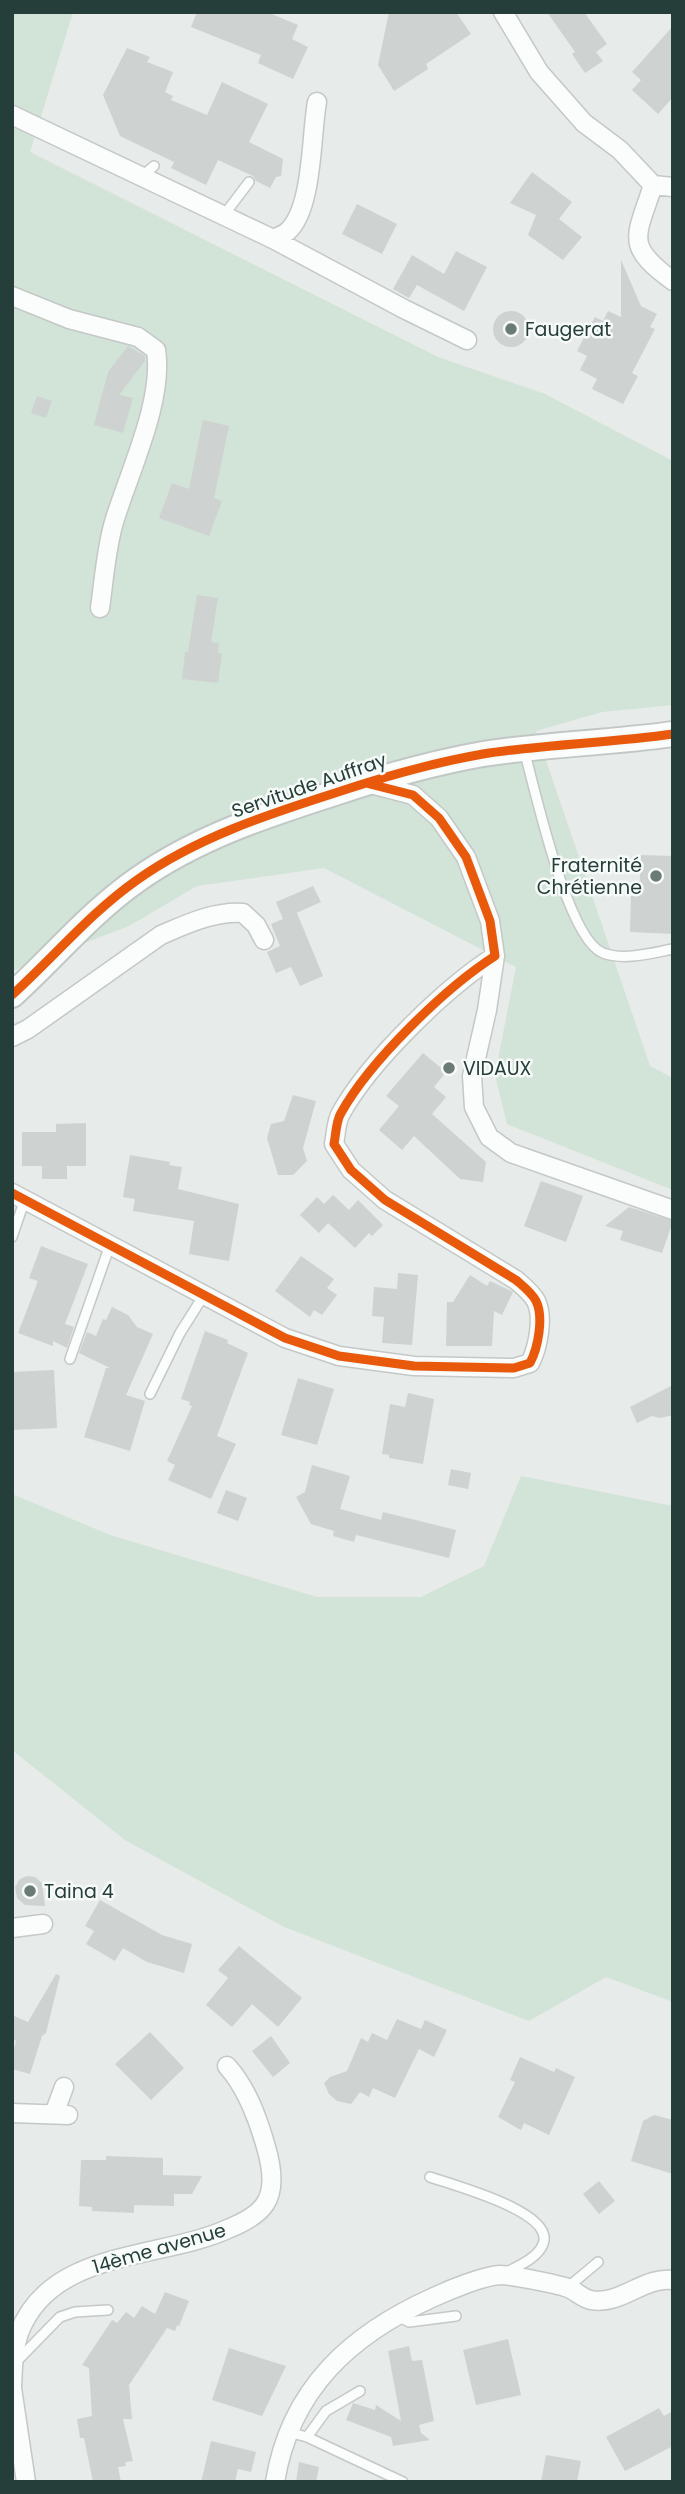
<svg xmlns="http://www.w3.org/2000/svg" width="685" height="2494" font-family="Poppins,sans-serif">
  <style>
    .green { fill: #d2e3d8 }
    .building { fill: #ced3d1 }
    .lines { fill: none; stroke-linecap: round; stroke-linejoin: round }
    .lane-casing { stroke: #c4c8c7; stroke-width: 12 }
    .street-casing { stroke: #c4c8c7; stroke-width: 21 }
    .secondary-casing { stroke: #c1c7c5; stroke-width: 28 }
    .lane { stroke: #fbfcfc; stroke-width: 9 }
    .street { stroke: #fbfcfc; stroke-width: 18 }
    .secondary { stroke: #fbfcfc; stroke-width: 24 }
    .cycleway-casing { stroke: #f6faf8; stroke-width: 13 }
    .cycleway { stroke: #e8590c; stroke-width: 9 }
    .poi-dot { fill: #6a7b77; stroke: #f6faf8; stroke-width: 2.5 }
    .labels { text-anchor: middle; stroke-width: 5; stroke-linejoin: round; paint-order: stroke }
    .poi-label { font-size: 19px; fill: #263e3a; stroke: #f6faf8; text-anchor: start }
    .street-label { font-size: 19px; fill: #263e3a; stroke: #f6faf8 }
  </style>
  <rect width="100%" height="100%" fill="#e7ebe9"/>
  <!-- green -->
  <path class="green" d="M12 12H73L30 152 438 357 545 394 673 461V705L602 712 536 731 650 1066 673 1078V1190L507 1124 495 1075 516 967 324 868 197 886 129 926 12 971Z
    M521 1476 673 1506V2002L606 1977 529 2021 284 1927 125 1840 12 1750V1494L110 1535 317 1597H421L484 1566Z"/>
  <!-- building -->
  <path class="building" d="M197 12H267L298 25 292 39 308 47 293 79 258 63 261 55 191 27Z
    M389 12H456L471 34 426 64 428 69 394 91 378 65Z
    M547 12H584L607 44 596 52 603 61 585 73 572 54 575 52Z
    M673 26V97L658 114 632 90 641 80 632 72Z
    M127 48 150 57 147 62 173 72 165 92 173 96 171 100 207 115 222 82 268 104 249 142 283 159 281 176 276 177 270 188 256 181 253 176 218 160 206 185 171 168 174 162 120 136 103 95Z
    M532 172 572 202 559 219 582 237 563 260 528 235 536 215 510 203Z
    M357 204 397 224 382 254 342 234Z
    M456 251 487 267 464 311 417 285 409 298 393 289 412 255 444 274Z
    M621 260 641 306 657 314 650 327 655 329 632 373 638 376 623 404 592 389 597 379 580 370 587 356 577 351 595 317 603 321 608 311 621 317Z
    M493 329a18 18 0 1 1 36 0a18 18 0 1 1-36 0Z
    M128 346 145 356V361L119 395 133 398 123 433 95 425 93 428 108 372Z
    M37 396 52 401 46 418 31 413Z
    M203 420 229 426 214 498 222 501 209 536 159 518 172 483 189 489Z
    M197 595 218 598 211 642 219 643 218 653H222L218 683 182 679 185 652H188Z
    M641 855 673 856V934L630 932 631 896H639Z
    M313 886 321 902 283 919 276 902Z
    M297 913 323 976 300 986 291 967 276 973 267 952 280 946 271 924Z
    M423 1053 446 1072 434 1087 446 1097 432 1114 486 1162 483 1182 460 1179 414 1136 402 1150 379 1130 399 1106 386 1096Z
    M293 1095 316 1101 303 1148 307 1161 293 1175H278L267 1138 271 1124 284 1121Z
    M86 1123V1166H67V1179H42V1166H22V1132H56V1124Z
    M130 1155 170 1162 169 1165 182 1167 178 1189 239 1204 229 1261 189 1254 194 1221 133 1211 135 1199 123 1197Z
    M541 1181 583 1196 566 1242 524 1226Z
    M333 1195 349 1210 358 1200 383 1225 372 1236 369 1233 355 1248 328 1223 319 1233 300 1215 317 1197 324 1204Z
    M629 1207 673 1221 662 1253 620 1240 623 1231 605 1226Z
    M41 1246 88 1264 65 1324 74 1327 67 1348 53 1341V1346L18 1333 38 1281 29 1278Z
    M301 1256 334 1279 327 1288 337 1295 322 1315 314 1310 310 1317 275 1291Z
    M398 1273 418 1275 412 1345 382 1343 384 1317 372 1316 374 1287 397 1289Z
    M470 1275 487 1286 490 1281 513 1292 502 1315 494 1311 492 1346H446L447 1302H453Z
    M112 1307 128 1315 137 1327 153 1334 126 1395 145 1401 130 1451 84 1437 106 1368H110L79 1353 87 1332 96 1336 103 1319 106 1320Z
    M205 1331 228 1340 227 1343 248 1353 217 1436 236 1444 211 1499 168 1480 175 1465 167 1461 192 1406 189 1405 190 1402 181 1399Z
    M54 1370 57 1428 12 1430V1372Z
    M298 1378 334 1389 317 1445 281 1435Z
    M673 1385V1415L660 1418 652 1416 637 1423 630 1407Z
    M408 1393 434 1399 423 1464 389 1458V1455L382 1454 390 1404 405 1407Z
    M312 1465 350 1476 340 1509 381 1520 383 1512 456 1530 449 1558 356 1535 354 1542 333 1536 334 1531 311 1524 296 1497 305 1492Z
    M451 1469 471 1473 468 1489 448 1485Z
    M226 1490 247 1498 238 1521 217 1513Z
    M27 1876 35 1877 42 1883 45 1906 25 1905 17 1898 15 1887 20 1879Z
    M100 1900 162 1935 192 1944 184 1973 147 1962 123 1948 115 1961 86 1944 94 1931 85 1926Z
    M239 1946 302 1998 278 2027 252 2004 232 2027 206 2005 228 1978 218 1970Z
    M56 1974 60 1976 46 2033 42 2036 30 2074 12 2069V2055L16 2041 12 2039V2015L28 2022Z
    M397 2019 421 2029 425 2020 447 2030 434 2057 419 2049 395 2098 373 2088 369 2097 360 2092 351 2104 337 2101 329 2094 324 2083 330 2077 347 2071 361 2038 368 2042 372 2033 387 2040Z
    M150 2032 184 2068 151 2100 115 2064Z
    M271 2036 290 2063 273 2077 252 2051Z
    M520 2057 554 2072 556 2068 575 2077 549 2135 524 2123 521 2130 498 2117 515 2082 510 2080Z
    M654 2115 673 2120V2174L631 2161 643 2121Z
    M106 2156 163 2158V2175L202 2176 192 2194H174V2206L134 2205V2213L92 2211V2207L79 2206 81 2160H106Z
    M599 2181 615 2201 599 2214 583 2194Z
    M165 2292 189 2301 179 2326 177 2325 175 2331 167 2328 129 2385 132 2419H123L133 2461 125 2462 126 2466 118 2467 121 2482H93L84 2438H80L77 2419 92 2416 89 2368 82 2365 112 2320 117 2323 126 2312 134 2318 142 2306 155 2314Z
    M508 2339 521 2395 476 2405 463 2350Z
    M409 2346 412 2361 422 2360 434 2421 419 2425 421 2433 430 2440 393 2446 391 2437 346 2420 353 2403 375 2410 376 2405 401 2421 388 2351Z
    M229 2348 286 2366 262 2416 212 2400Z
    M659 2408 664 2416 673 2411V2446L625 2471 606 2437Z
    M211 2441 256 2452 251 2472 238 2469 235 2482H201Z
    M546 2455 581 2461 577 2482H541Z
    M299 2462 319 2467 316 2482H296Z"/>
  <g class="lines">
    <!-- lane casing -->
    <g class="lane-casing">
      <path id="lane" d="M141 177 154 166
        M224 215 249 182
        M524 750C535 789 567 939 603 953 624 961 652 953 673 949
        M12 1237 25 1199
        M70 1359 110 1245
        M150 1394 180 1333 204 1295
        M430 2177C452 2185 556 2212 543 2244 538 2258 518 2266 505 2273
        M567 2288 598 2262
        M397 2316 409 2322 456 2316
        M14 2364 60 2317 75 2312 108 2310
        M288 2432 307 2437 403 2482
        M307 2437 326 2411 360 2391"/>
    </g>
    <!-- street casing -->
    <g class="street-casing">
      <path id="street" d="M503 12 539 72 584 123 620 150 653 185 673 187
        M12 115 273 239C277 237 284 235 288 231 313 208 311 135 317 102
        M653 185C637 236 623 245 673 281
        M273 239 404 309 467 340
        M12 296 69 319 138 337 156 350C164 401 129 472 114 522 106 549 104 580 100 608
        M495 956 487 1010 472 1076 474 1107 489 1137 511 1153 673 1210
        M12 1037 28 1029 161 935C187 924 214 911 243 913L256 925 264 940
        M12 1193 285 1338 339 1356 414 1366 514 1368 530 1363C538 1348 544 1317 536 1301 532 1293 523 1286 516 1280L385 1200 351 1170 334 1144C336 1134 336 1121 341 1113 370 1061 445 988 495 956L490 921 466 857 439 818 413 795 367 783
        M12 1928 43 1924
        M12 2113 68 2115
        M54 2114 64 2087
        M12 2386C13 2368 13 2350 19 2333 51 2248 162 2260 230 2228 242 2223 258 2215 265 2204 276 2188 271 2164 266 2147 258 2119 247 2088 227 2066
        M12 2388 26 2482
        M275 2482C290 2389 351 2334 434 2297 449 2290 483 2276 500 2275 511 2275 557 2284 568 2288 576 2291 583 2299 591 2300 620 2306 644 2276 673 2280"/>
    </g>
    <!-- secondary casing -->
    <g class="secondary-casing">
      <path id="secondary" d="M12 995C54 957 90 913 137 880 196 838 266 815 335 793 383 777 432 763 483 754 546 744 610 743 673 734"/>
    </g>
    <!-- lane -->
    <use href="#lane" class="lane"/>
    <!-- street -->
    <use href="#street" class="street"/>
    <!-- secondary -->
    <use href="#secondary" class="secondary"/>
    <!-- cycleway casing -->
    <g class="cycleway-casing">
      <path id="cycleway" d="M12 995C54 957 90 913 137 880 196 838 266 815 335 793 383 777 432 763 483 754 546 744 610 743 673 734
        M12 1193 285 1338 339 1356 414 1366 514 1368 530 1363C538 1348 544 1317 536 1301 532 1293 523 1286 516 1280L385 1200 351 1170 334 1144C336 1134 336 1121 341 1113 370 1061 445 988 495 956L490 921 466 857 439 818 413 795 366 783"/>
    </g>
    <!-- cycleway -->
    <use href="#cycleway" class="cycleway"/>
  </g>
  <!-- markers -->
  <g class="poi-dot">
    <circle cx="511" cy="329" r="7"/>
    <circle cx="656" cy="876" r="7"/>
    <circle cx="449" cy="1068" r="7"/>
    <circle cx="30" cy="1891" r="7"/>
  </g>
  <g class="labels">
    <!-- poi labels -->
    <g class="poi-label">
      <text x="525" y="336">Faugerat</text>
      <text x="642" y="872" text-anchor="end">Fraternité<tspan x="642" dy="22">Chrétienne</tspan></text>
      <text x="463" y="1075">VIDAUX</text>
      <text x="44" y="1898">Taina 4</text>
    </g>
    <!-- street labels -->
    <g class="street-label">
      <text transform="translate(309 785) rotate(-19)" y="7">Servitude Auffray</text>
      <text transform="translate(159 2248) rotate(-16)" y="7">14ème avenue</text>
    </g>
  </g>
  <!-- border -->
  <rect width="685" height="2494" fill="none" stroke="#263e3a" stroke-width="28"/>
</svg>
